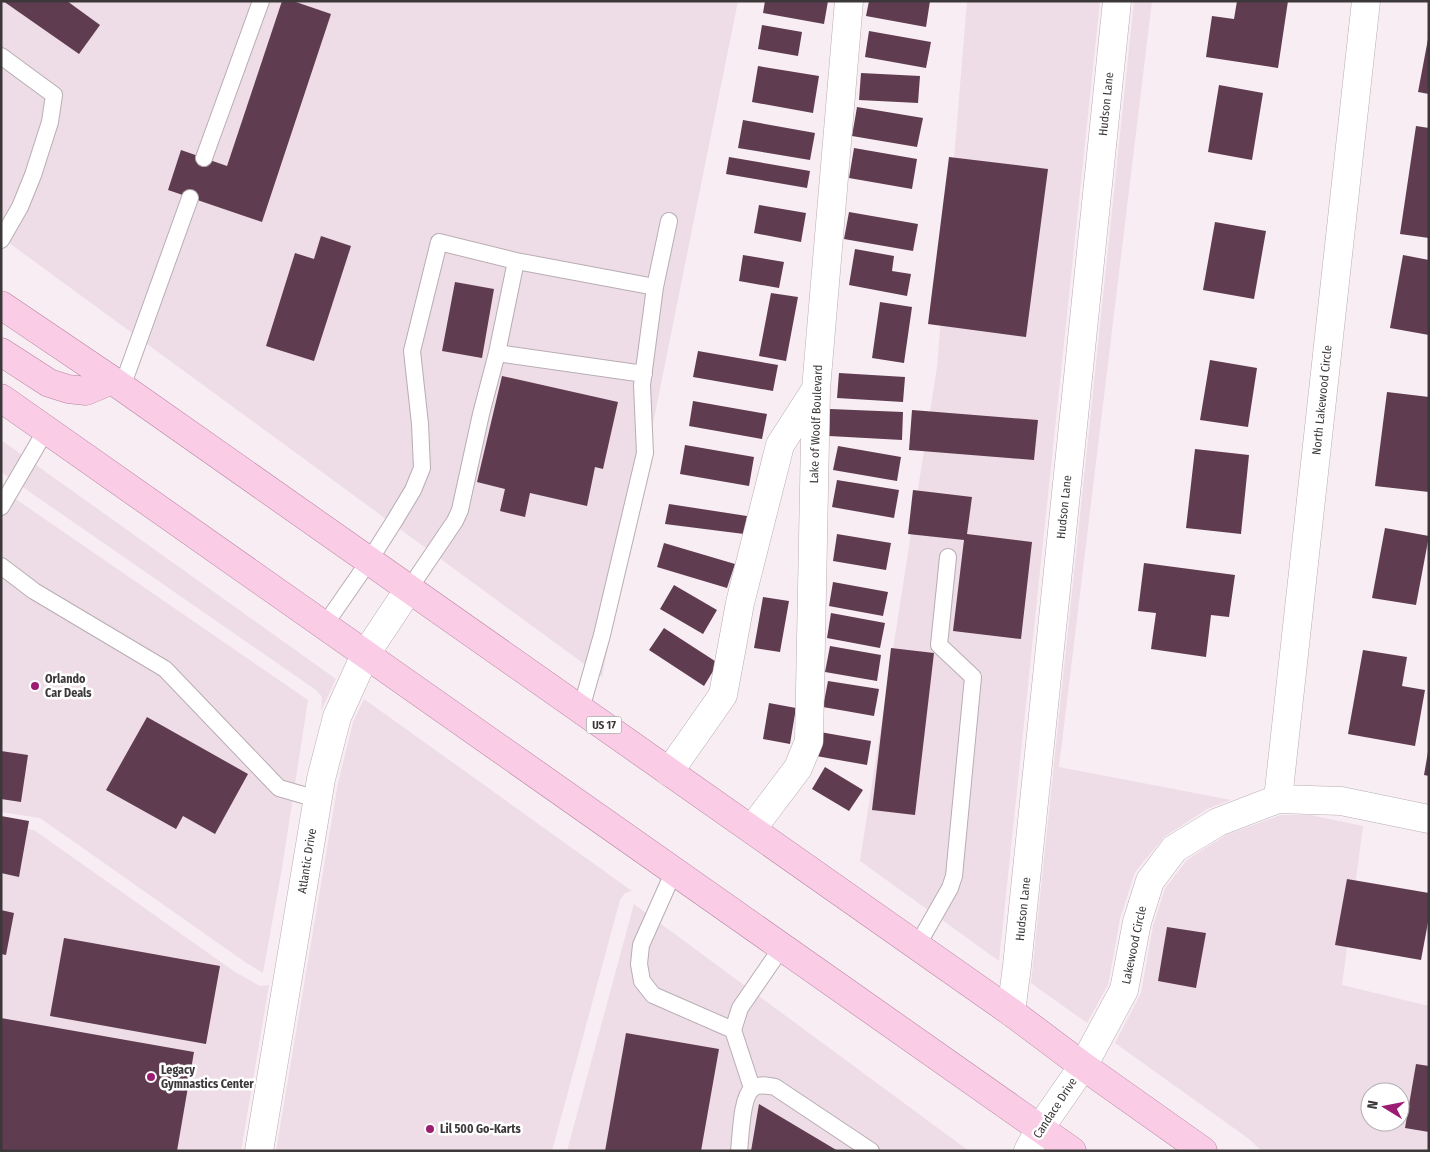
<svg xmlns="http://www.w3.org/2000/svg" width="1430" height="1152" font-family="'Fira Sans Condensed',sans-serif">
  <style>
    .built { fill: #eedde6; fill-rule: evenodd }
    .building { fill: #603c50 }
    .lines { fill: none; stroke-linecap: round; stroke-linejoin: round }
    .service-casing { stroke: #b8adb3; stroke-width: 18 }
    .minor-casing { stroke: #b8adb3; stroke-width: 29 }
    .primary-casing { stroke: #b6829f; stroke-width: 29 }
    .service { stroke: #fff; stroke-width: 16 }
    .minor { stroke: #fff; stroke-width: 28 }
    .primary { stroke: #facce6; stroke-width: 28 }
    .poi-dot { fill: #9b1c72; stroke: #fff; stroke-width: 2 }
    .labels { text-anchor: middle; stroke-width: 5; stroke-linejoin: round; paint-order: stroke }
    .shield { fill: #fff; stroke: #767475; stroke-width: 1 }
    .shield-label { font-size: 11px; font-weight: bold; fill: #3c383a }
    .street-label { font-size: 12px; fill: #3c383a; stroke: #fff }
    .poi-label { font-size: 12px; font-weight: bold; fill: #3c383a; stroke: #fff; text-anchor: start }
  </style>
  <rect width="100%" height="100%" fill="#f8edf3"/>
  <!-- built -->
  <path class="built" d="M1 1H738L602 677 1 237Z
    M967 1H1100L999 961 860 861 937 367Z
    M1134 1H1152L1059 767 1231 800 1207 809 1164 837 1135 872 1120 919 1108 985 1087 1023 1031 983Z
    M1 440 336 679 321 711 322 697 316 690 1 472Z
    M1 489 308 700 282 868 263 973 245 962 40 818 1 812Z
    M364 699 632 891 625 893 620 900 552 1151H276L338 783 353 722Z
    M1281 815H1310L1363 826 1342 985 1429 1006V1151H1262L1249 1139 1115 1043 1141 993 1153 926 1165 888 1187 860 1226 835ZM1370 1092H1400V1122H1370Z
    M1 825 34 830 235 972 260 986 269 985 241 1151H1Z
    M634 904 969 1151H567Z"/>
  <!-- building -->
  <path class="building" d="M3 1H67L100 25 79 54Z
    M282 1H293L331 14 262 222 168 190 181 150 227 166Z
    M765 1H828L824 24 763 13Z
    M869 1H930L926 27 866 16Z
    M1237 1H1288L1278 68 1206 57 1212 16 1234 19Z
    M762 25 802 32 798 56 758 49Z
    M869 31 931 42 926 68 865 57Z
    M1428 39H1429V94L1418 92Z
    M758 66 819 76 813 113 752 102Z
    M861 73 920 76 918 103 859 100Z
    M1219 85 1263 93 1252 160 1208 152Z
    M857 107 923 118 917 147 852 136Z
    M743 120 815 133 810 160 738 148Z
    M1416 126 1429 128V238L1400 234Z
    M854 148 917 159 912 189 849 178Z
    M729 157 810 171 807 188 726 174Z
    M949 157 1048 169 1026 337 928 324Z
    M759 205 806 213 801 242 754 233Z
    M849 212 918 224 913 251 844 239Z
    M1215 222 1266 231 1254 299 1203 290Z
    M321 236 351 246 314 361 266 346 295 253 314 259Z
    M855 249 894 256 892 271 911 274 907 296 849 285Z
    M743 255 784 262 779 288 739 281Z
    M1403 255 1429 260V335L1390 328Z
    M455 282 494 289 482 358 442 351Z
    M771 293 798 297 786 361 759 356Z
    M880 302 912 307 904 363 872 358Z
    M698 351 778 365 773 391 693 377Z
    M1210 360 1257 368 1248 427 1200 420Z
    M839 373 905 377 903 402 837 398Z
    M502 376 618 402 603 469 595 467 587 506 530 493 525 517 500 511 505 489 477 482Z
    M1387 392 1429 397V492L1375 486Z
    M693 401 767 414 762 439 689 426Z
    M830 409 903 412 902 440 829 436Z
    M912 410 1038 420 1034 460 909 450Z
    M685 445 754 457 749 486 680 474Z
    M838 446 901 457 897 481 833 470Z
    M1195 449 1249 455 1241 534 1186 528Z
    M837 480 899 490 894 518 832 507Z
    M913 490 972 497 967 534 1032 542 1021 639 953 631 964 540 908 534Z
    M669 504 747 516 744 534 665 524Z
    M1385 528 1429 536 1416 605 1372 598Z
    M837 534 891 543 886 570 833 561Z
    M664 543 735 564 727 588 657 567Z
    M1144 563 1235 575 1229 617 1211 615 1206 657 1151 649 1156 613 1138 611Z
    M833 582 888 592 883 616 829 606Z
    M674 585 717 610 703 634 660 609Z
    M763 597 789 601 780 652 754 648Z
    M831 613 885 623 880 648 827 638Z
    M664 628 718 663 704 686 649 650Z
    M830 646 881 655 877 681 825 672Z
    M891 648 934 653 915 815 872 810Z
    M1363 650 1407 657 1402 686 1425 690 1415 746 1348 734Z
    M828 681 879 689 874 716 823 707Z
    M769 703 796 708 790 744 763 739Z
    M147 717 248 774 215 834 183 816 176 829 106 790Z
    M820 732 871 741 867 765 816 756Z
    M1 751 28 755 21 802 1 799Z
    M1428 752H1429V776L1424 775Z
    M825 767 863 790 849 811 812 789Z
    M1 816 29 821 19 877 1 873Z
    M1347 879 1429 893V917L1421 960 1335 945Z
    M1 910 14 913 6 955 1 954Z
    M1167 927 1206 933 1196 988 1158 981Z
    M64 938 220 966 206 1044 50 1016Z
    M1 1018 194 1052 177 1151H1Z
    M626 1033 719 1049 701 1151H605Z
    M1416 1064 1429 1066V1132L1405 1128Z
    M759 1104 838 1151H751Z"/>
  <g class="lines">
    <!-- service casing -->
    <g class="service-casing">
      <path id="service" d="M1 56 54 95 50 122 33 175 20 207 1 240
        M204 158 261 1
        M655 287 669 221
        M497 353 644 374
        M122 387 190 198
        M1 507 46 430
        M1 566 34 591 165 669 279 788 317 799
        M409 589 455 521 460 510 481 414 497 353 516 261 655 287 642 385 645 453 602 635 581 709
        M324 626 369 561 395 520 413 490 422 468 420 424 412 351 439 242 516 261
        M674 871 641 945 639 964 642 981 653 995 733 1030
        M917 946 950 888 954 876 973 677 939 645 948 557
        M752 1088 733 1030 740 1008 782 947
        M739 1151C741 1136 741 1098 752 1089 758 1083 768 1086 775 1087L871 1151"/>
    </g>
    <!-- minor casing -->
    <g class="minor-casing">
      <path id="minor" d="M669 772 723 695 740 603 780 445 816 389
        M1278 799 1366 1
        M752 829 798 768 809 741 816 389 849 1
        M1011 1012 1017 966 1117 1
        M259 1151 321 779 337 717 365 655 409 589
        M1028 1151 1040 1128 1083 1066 1124 990 1137 922 1150 881 1174 849 1218 822 1278 799 1341 801 1429 819"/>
    </g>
    <!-- primary casing -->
    <g class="primary-casing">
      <path id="primary" d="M1 305 112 380 1011 1012 1083 1066 1203 1151
        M1 352 49 383 68 389 86 391 112 380
        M1 398 1072 1151"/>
    </g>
    <!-- service -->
    <use href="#service" class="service"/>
    <!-- minor -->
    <use href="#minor" class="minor"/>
    <!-- primary -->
    <use href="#primary" class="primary"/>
  </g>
  <!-- markers -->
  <g class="poi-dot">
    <circle cx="35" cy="686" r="5"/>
    <circle cx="151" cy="1077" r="5"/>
    <circle cx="430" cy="1129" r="5"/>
  </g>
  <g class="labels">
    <!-- shield labels -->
    <rect class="shield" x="586.5" y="716.5" width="35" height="17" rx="4"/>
    <g class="shield-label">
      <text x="604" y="729">US 17</text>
    </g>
    <!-- street labels -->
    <g class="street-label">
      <text transform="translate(1106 104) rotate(-84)" y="4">Hudson Lane</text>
      <text transform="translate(1322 400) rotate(-84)" y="4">North Lakewood Circle</text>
      <text transform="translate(816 424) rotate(-88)" y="4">Lake of Woolf Boulevard</text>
      <text transform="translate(1064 507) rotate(-84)" y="4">Hudson Lane</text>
      <text transform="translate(307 861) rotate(-81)" y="4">Atlantic Drive</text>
      <text transform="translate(1023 909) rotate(-84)" y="4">Hudson Lane</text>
      <text transform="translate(1134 945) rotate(-78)" y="4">Lakewood Circle</text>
      <text transform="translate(1055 1108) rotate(-57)" y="4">Candace Drive</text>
    </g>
    <!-- poi labels -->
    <g class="poi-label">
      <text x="45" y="683">Orlando<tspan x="45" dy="14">Car Deals</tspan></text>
      <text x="161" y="1074">Legacy<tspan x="161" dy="14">Gymnastics Center</tspan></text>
      <text x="440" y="1133">Lil 500 Go-Karts</text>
    </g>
  </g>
  <!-- border -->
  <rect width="1430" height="1152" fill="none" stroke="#3c383a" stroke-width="5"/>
  <!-- north arrow -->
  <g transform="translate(1385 1107) rotate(280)"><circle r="24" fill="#ffffff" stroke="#b1afb0"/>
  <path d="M0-4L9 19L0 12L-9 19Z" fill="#9b1c72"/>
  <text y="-8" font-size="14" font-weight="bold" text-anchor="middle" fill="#3c383a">N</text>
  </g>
</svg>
